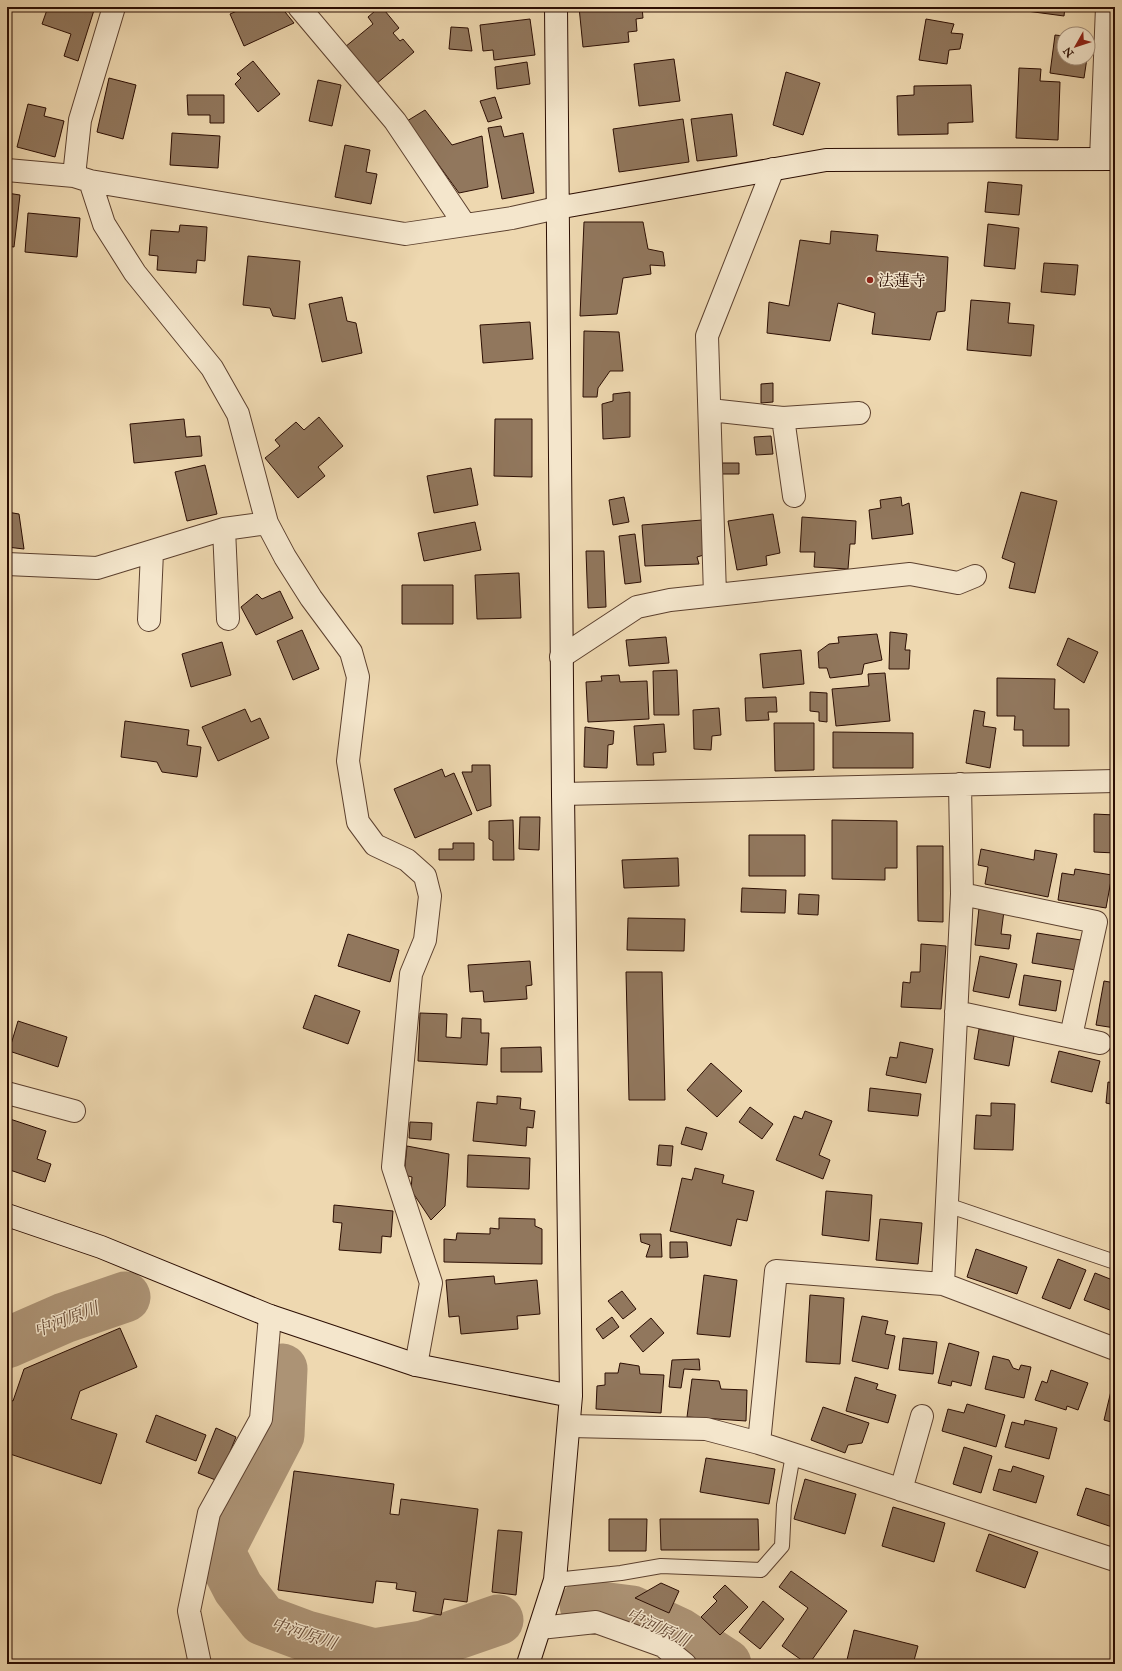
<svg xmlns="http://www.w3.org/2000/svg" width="1122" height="1671" font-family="'IM FELL Great Primer','Noto Serif JP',serif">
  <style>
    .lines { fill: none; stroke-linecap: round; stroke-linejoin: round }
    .river { stroke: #ac9375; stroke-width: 51 }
    .building { fill: #91775d; stroke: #2c0e03 }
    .lane-casing { stroke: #5c402e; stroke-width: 16 }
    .street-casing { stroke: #5c402e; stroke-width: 24 }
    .secondary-casing { stroke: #2c0e03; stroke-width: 24 }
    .lane { stroke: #f4e6cc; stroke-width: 14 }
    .street { stroke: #f4e6cc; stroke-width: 22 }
    .secondary { stroke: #f4e6cc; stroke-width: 22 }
    .poi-dot { fill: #8f2418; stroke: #f4e6cc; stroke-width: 1.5 }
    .labels { text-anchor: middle; stroke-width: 3; stroke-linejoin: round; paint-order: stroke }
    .poi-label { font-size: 16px; fill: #2c0e03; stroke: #f4e6cc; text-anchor: start }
    .water-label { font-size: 17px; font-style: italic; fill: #664a36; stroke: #f4e6cc }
  </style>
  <rect width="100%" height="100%" fill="#eed8b0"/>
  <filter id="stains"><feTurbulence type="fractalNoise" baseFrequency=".005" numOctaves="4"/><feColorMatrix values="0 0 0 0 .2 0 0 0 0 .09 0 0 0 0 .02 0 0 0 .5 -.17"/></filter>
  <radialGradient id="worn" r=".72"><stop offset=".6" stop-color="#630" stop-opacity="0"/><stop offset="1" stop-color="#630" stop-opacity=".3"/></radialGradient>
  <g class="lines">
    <!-- river -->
    <path class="river" d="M7 1343 64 1318 125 1297
      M282 1369 279 1435 219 1551 238 1588 263 1620 306 1636 374 1654 423 1646 498 1620
      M585 1605 632 1611 679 1633 726 1664"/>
  </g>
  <!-- building -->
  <path class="building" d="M48 7H95L78 61 64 56 71 34 42 24Z
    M246 7H281L294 23 244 46 230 14Z
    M579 7H642L643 18 636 19 637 31 628 32 629 42 583 47Z
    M1020 7H1065L1064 16 1019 10Z
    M375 11H385L399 28 393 33 400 41 403 39 414 52 376 84 345 47 373 24 368 17Z
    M530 19 535 55 494 60 493 50 483 51 480 25Z
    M926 19 954 24 951 33 963 34 960 49 949 50 947 64 919 60Z
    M451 27 468 28 472 51 449 49Z
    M1055 35 1064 36V58H1087L1084 78 1050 73Z
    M674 59 680 101 639 106 634 64Z
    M253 61 280 94 258 112 235 84 241 78 237 74Z
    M527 62 530 84 497 89 495 67Z
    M1019 68 1041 69 1040 81 1060 82 1058 140 1016 138Z
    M786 72 820 83 803 135 773 125Z
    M109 78 136 85 123 139 97 132Z
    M318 80 341 85 332 126 309 121Z
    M971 85 973 122 948 123V134L898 135 897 96 914 95V86Z
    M187 95H224V123H210V115H188Z
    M1115 96V134L1111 133Z
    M495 97 502 118 488 122 480 101Z
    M28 104 46 108 44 116 64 121 55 157 17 147Z
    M425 110 452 145 482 136 488 187 459 193 407 121Z
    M732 114 737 156 697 161 691 119Z
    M683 119 689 162 619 172 613 129Z
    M501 126 504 137 523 133 534 193 502 199 488 128Z
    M172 133 220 136 218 168 170 165Z
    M345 145 370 150 366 172 377 174 371 204 335 197Z
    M988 182 1022 185 1019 215 985 212Z
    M7 193 20 195 14 247 7 246Z
    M28 213 80 218 77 257 25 252Z
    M584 222H643L648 249 663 252 665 266 650 265 651 274 623 278 617 314 580 316Z
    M988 224 1019 228 1015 269 984 266Z
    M180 225 207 227 205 261 197 260 196 273 157 270 158 256 149 255 151 230 179 232Z
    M831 231 878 235 876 251 948 257 945 311 937 312 930 340 872 334 875 313 838 303 830 341 767 333 769 302 789 306 800 240 830 244Z
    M1113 244H1115V274H1111Z
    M248 256 300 261 295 319 273 316 270 308 243 305Z
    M1044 263 1078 265 1075 295 1041 292Z
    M342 297 347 321 356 323 362 353 322 362 309 304Z
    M971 300 1010 303 1008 323 1034 325 1031 356 967 350Z
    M530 322 533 359 483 363 480 325Z
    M584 331 619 332 623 371H610L598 388 597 397H583Z
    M773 383V402L761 403V384Z
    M630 392V437L603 439 602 404 613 401V394Z
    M319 417 343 446 318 467 325 476 298 498 265 458 280 446 275 440 296 422 304 430Z
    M184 419 186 437 200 436 202 456 134 463 130 424Z
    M495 419H532V477L494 476Z
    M771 436 773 454 756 455 754 437Z
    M722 463H739V474H722Z
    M205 465 217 514 187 521 175 472Z
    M471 468 478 505 434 513 427 476Z
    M1021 492 1057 501 1035 593 1009 588 1015 563 1002 558Z
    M624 497 629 522 613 525 609 500Z
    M901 497 902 506 909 503 913 534 872 539 869 510 881 508 880 500Z
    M7 512 19 514 24 549 7 547Z
    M773 514 780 553 766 556 767 565 737 570 728 521Z
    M802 517 856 521 855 544H850L848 569 814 567 815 552H800Z
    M702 520 707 554 697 557 699 564 645 566 642 525Z
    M475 522 481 550 424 561 418 533Z
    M635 534 641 582 625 584 619 536Z
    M586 551H604L606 607 588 608Z
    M519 573 521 618 477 619 475 575Z
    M402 585H453V624H402Z
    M280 591 293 618 256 635 241 607 257 594 262 599Z
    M302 630 319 669 293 680 277 641Z
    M890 632 907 634 905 650H910L909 669H889Z
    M877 634 882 660 864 664 862 674 830 678 827 668H819L818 652 829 644 839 643 838 637Z
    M666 637 669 663 629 666 626 640Z
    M1068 638 1098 652 1084 683 1057 665Z
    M222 642 231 675 191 687 182 654Z
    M801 650 804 684 763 688 760 654Z
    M677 670 679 715H654L653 671Z
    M885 673 890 721 836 726 832 689 869 686 868 674Z
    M619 675 620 682 647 681 649 719 588 722 586 682 602 681 601 676Z
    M997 678 1055 679 1054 709H1069V746H1023V730H1014L1015 716H997Z
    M810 692 827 693V722L819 721V712L810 711Z
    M776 697 777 712H768L769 720 746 721 745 698Z
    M719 708 721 735 712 736 711 750 694 749 693 710Z
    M245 709 251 722 260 718 269 738 218 761 202 727Z
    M974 710 985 712 983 726 996 728 990 768 966 763Z
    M125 721 189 730 187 745 201 747 197 777 162 772 157 762 121 757Z
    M774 723H814V770L775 771Z
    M664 724 666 752 653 753 654 765H637L634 726Z
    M585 727 614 731 613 744 608 745 607 768 584 767Z
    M833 732 913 733V768H833Z
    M472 765H490L491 806 477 811 462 772H472Z
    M442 769 445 777 454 773 472 814 415 838 394 789Z
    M1094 814 1115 815V853L1094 852Z
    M520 817H540L539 850 519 849Z
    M513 820 514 860H493V841L489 839V821Z
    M832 820 897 821V868H885V880L832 879Z
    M749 835H805V876H749Z
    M453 843H474V860H439V849H453Z
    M917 846H943V922L918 921Z
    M981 849 1034 860 1035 850 1057 854 1048 897 985 884 988 867 978 865Z
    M678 858 679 886 624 888 622 860Z
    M1075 869 1112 875 1106 908 1058 900 1062 873 1074 875Z
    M742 888 786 890 785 913 741 912Z
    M799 894 819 895 818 915 798 914Z
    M979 908 1004 911 1001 934 1011 935 1009 949 975 945Z
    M628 918 685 919 684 951 627 950Z
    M1037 933 1081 940 1076 970 1032 963Z
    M348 934 399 950 390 982 338 966Z
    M921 944 946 946 941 1009 901 1007 903 982 910 983 911 972H920Z
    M980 956 1017 964 1009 998 973 991Z
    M530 961 532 985 526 986 527 999 484 1002 483 991 470 992 468 965Z
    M626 972H662L665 1100H629Z
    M1024 975 1061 981 1056 1011 1019 1005Z
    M1104 981 1115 983V1028L1096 1025Z
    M315 995 360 1011 348 1044 303 1028Z
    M420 1013 447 1014 446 1037 461 1038 462 1018 481 1019V1033H489L487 1065 418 1061Z
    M18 1021 67 1037 58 1067 9 1051Z
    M979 1029 1014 1036 1009 1066 974 1059Z
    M900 1042 933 1049 926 1083 886 1075 890 1057 897 1058Z
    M541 1047 542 1072H501V1048Z
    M1059 1051 1100 1061 1092 1092 1051 1082Z
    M711 1063 742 1091 717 1117 687 1090Z
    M1108 1082 1115 1083V1105L1106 1103Z
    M870 1088 921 1094 918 1116 868 1111Z
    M497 1096 521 1098 520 1109 535 1111 533 1128 527 1127 526 1146 473 1141 477 1102 497 1104Z
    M991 1103 1015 1104 1013 1150 974 1149 976 1115 991 1116Z
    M750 1107 773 1124 762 1139 739 1122Z
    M805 1111 832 1121 819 1155 830 1160 823 1179 776 1160 794 1116 802 1119Z
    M7 1118 46 1131 37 1159 51 1164 45 1182 7 1169Z
    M410 1122 432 1123 431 1140 409 1138Z
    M686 1127 707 1133 702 1150 681 1144Z
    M659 1145 673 1146 671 1166 657 1165Z
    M407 1146 449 1154 445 1206 431 1220 411 1190 412 1177 404 1175Z
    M468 1155 530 1158 529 1189 467 1187Z
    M695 1168 724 1175 722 1183 754 1191 747 1221 737 1219 731 1246 670 1231 682 1178 692 1180Z
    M826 1191 872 1195 869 1241 822 1235Z
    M334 1205 393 1211 391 1237 382 1236 381 1253 339 1250 342 1223 333 1222Z
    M499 1218 535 1219V1226L542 1229V1264L444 1262V1239L456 1240 457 1233 490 1234V1228L499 1229Z
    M880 1219 922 1223 918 1264 876 1260Z
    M640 1234H661L662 1257H646L650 1245 641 1242Z
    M670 1242H687L688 1257 670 1258Z
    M976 1249 1027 1267 1017 1294 967 1277Z
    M1058 1259 1086 1270 1070 1309 1042 1298Z
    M1095 1273 1115 1281V1312L1084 1300Z
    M704 1275 737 1280 730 1337 697 1334Z
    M494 1276 495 1284 537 1280 540 1314 517 1316 518 1329 461 1334 459 1316 449 1317 446 1280Z
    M622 1291 636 1309 623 1319 608 1301Z
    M810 1295 844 1298 840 1364 806 1362Z
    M862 1316 888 1321 885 1334 895 1336 888 1369 852 1361Z
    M612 1317 619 1327 603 1339 596 1329Z
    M651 1318 664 1333 643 1352 630 1336Z
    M120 1328 137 1367 80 1391 71 1419 117 1434 101 1484 7 1453V1399L13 1401 24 1369Z
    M903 1338 937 1342 933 1374 899 1370Z
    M949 1343 979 1352 971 1386 952 1381 951 1386 938 1383Z
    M993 1356 1009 1360 1013 1368 1019 1370 1021 1365 1031 1367 1024 1398 985 1389Z
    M699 1359 700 1370 684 1369 681 1388 669 1387 672 1360Z
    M620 1363 639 1366 640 1374 664 1375 661 1413 596 1409 597 1386 605 1385V1373H618Z
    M1051 1370 1088 1383 1078 1410 1067 1406 1066 1410 1035 1400 1042 1381 1047 1383Z
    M855 1377 878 1384 876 1389 896 1395 888 1423 846 1411Z
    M692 1379 719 1381 721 1389 747 1390 746 1421 687 1417Z
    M1111 1391 1115 1392V1423L1104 1420Z
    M967 1404 1005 1415 996 1447 942 1431 948 1409 964 1413Z
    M823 1407 869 1423 862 1443 848 1445 845 1453 811 1440Z
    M156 1415 206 1435 196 1461 146 1442Z
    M1025 1420 1057 1428 1049 1459 1005 1447 1012 1422 1024 1425Z
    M216 1428 236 1437 218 1481 198 1473Z
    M964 1447 992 1456 981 1493 953 1484Z
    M706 1458 775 1469 769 1504 700 1492Z
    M1013 1466 1044 1476 1036 1503 993 1490 999 1469 1011 1472Z
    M294 1471 394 1484 390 1514 399 1515 401 1499 478 1509 467 1602 444 1599 441 1615 413 1611 416 1592 396 1589 397 1583 376 1581 373 1603 278 1590Z
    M805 1479 856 1494 845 1534 794 1519Z
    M1086 1488 1115 1497V1528L1077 1515Z
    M893 1507 945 1523 934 1562 882 1546Z
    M609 1519H647L646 1551H609Z
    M660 1519H758L759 1550H661Z
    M498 1530 522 1532 516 1595 492 1592Z
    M989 1534 1038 1552 1025 1588 976 1571Z
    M791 1571 847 1611 809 1664H807L782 1646 808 1608 779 1587Z
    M661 1583 679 1591 669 1613 635 1598Z
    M725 1585 748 1607 720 1635 701 1617 717 1601 713 1597Z
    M763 1601 784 1619 760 1649 739 1632Z
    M854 1630 918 1646 913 1664H846Z"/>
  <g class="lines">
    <!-- lane casing -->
    <g class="lane-casing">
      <path id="lane" d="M947 1205 1115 1262
        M555 1580 621 1573 661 1566 761 1570 782 1546 784 1505 793 1455"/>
    </g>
    <!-- street casing -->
    <g class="street-casing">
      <path id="street" d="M299 7 395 121 465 225
        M1101 159 1107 7
        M7 170 74 176 90 181 405 234 512 218 557 208
        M74 176 80 120 114 7
        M90 181 104 224 135 273 212 368 238 414 267 523 285 557 311 598 351 652 358 677 348 761 358 822 375 845 407 860 425 876 430 896 425 940 411 974 393 1167 431 1283 416 1365
        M710 410 783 418 859 413
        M783 418 794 496
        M224 529 228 619
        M7 564 97 568 224 529 267 523
        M715 595 707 336 773 169
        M149 620 152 552
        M561 657 637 607 670 600 910 574 958 583 975 576
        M563 794 1115 781
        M962 894 1096 922 1071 1036
        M956 1012 1100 1043
        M7 1093 74 1111
        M943 1284 962 894 960 784
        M570 1426 706 1429 759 1443 1115 1560
        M759 1443 776 1271 943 1284 1115 1349
        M901 1490 922 1416
        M540 1628 596 1622 663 1646 685 1664
        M200 1664 189 1611 209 1513 261 1419 270 1316"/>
    </g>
    <!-- secondary casing -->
    <g class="secondary-casing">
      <path id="secondary" d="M557 208 826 160 1115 159
        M7 1215 101 1247 270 1316 416 1365 571 1396
        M528 1664 555 1580 571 1396 563 794 556 7"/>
    </g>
    <!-- lane -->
    <use href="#lane" class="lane"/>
    <!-- street -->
    <use href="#street" class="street"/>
    <!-- secondary -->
    <use href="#secondary" class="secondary"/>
  </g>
  <!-- markers -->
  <circle class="poi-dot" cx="870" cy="280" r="4"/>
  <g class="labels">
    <!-- poi labels -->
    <g class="poi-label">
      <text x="878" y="286">法蓮寺</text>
    </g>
    <!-- water labels -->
    <g class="water-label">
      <text transform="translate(66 1319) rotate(-21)" y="6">中河原川</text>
      <text transform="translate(658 1627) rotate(25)" y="6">中河原川</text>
      <text transform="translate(304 1633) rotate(18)" y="6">中河原川</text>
    </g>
  </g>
  <!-- margin -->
  <rect width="1122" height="1671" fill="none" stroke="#eed8b0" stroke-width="24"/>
  <rect x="8" y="8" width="1106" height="1655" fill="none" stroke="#2c0e03" stroke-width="2"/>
  <rect x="12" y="12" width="1098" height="1647" fill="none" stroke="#2c0e03"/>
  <!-- north arrow -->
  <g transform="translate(1076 46) rotate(231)"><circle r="19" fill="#f4e6cc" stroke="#a4907c"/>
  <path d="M0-3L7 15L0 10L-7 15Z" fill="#8f2418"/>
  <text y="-6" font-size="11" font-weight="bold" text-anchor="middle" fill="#2c0e03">N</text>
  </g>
  <rect width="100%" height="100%" filter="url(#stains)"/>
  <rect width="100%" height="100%" fill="url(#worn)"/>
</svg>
